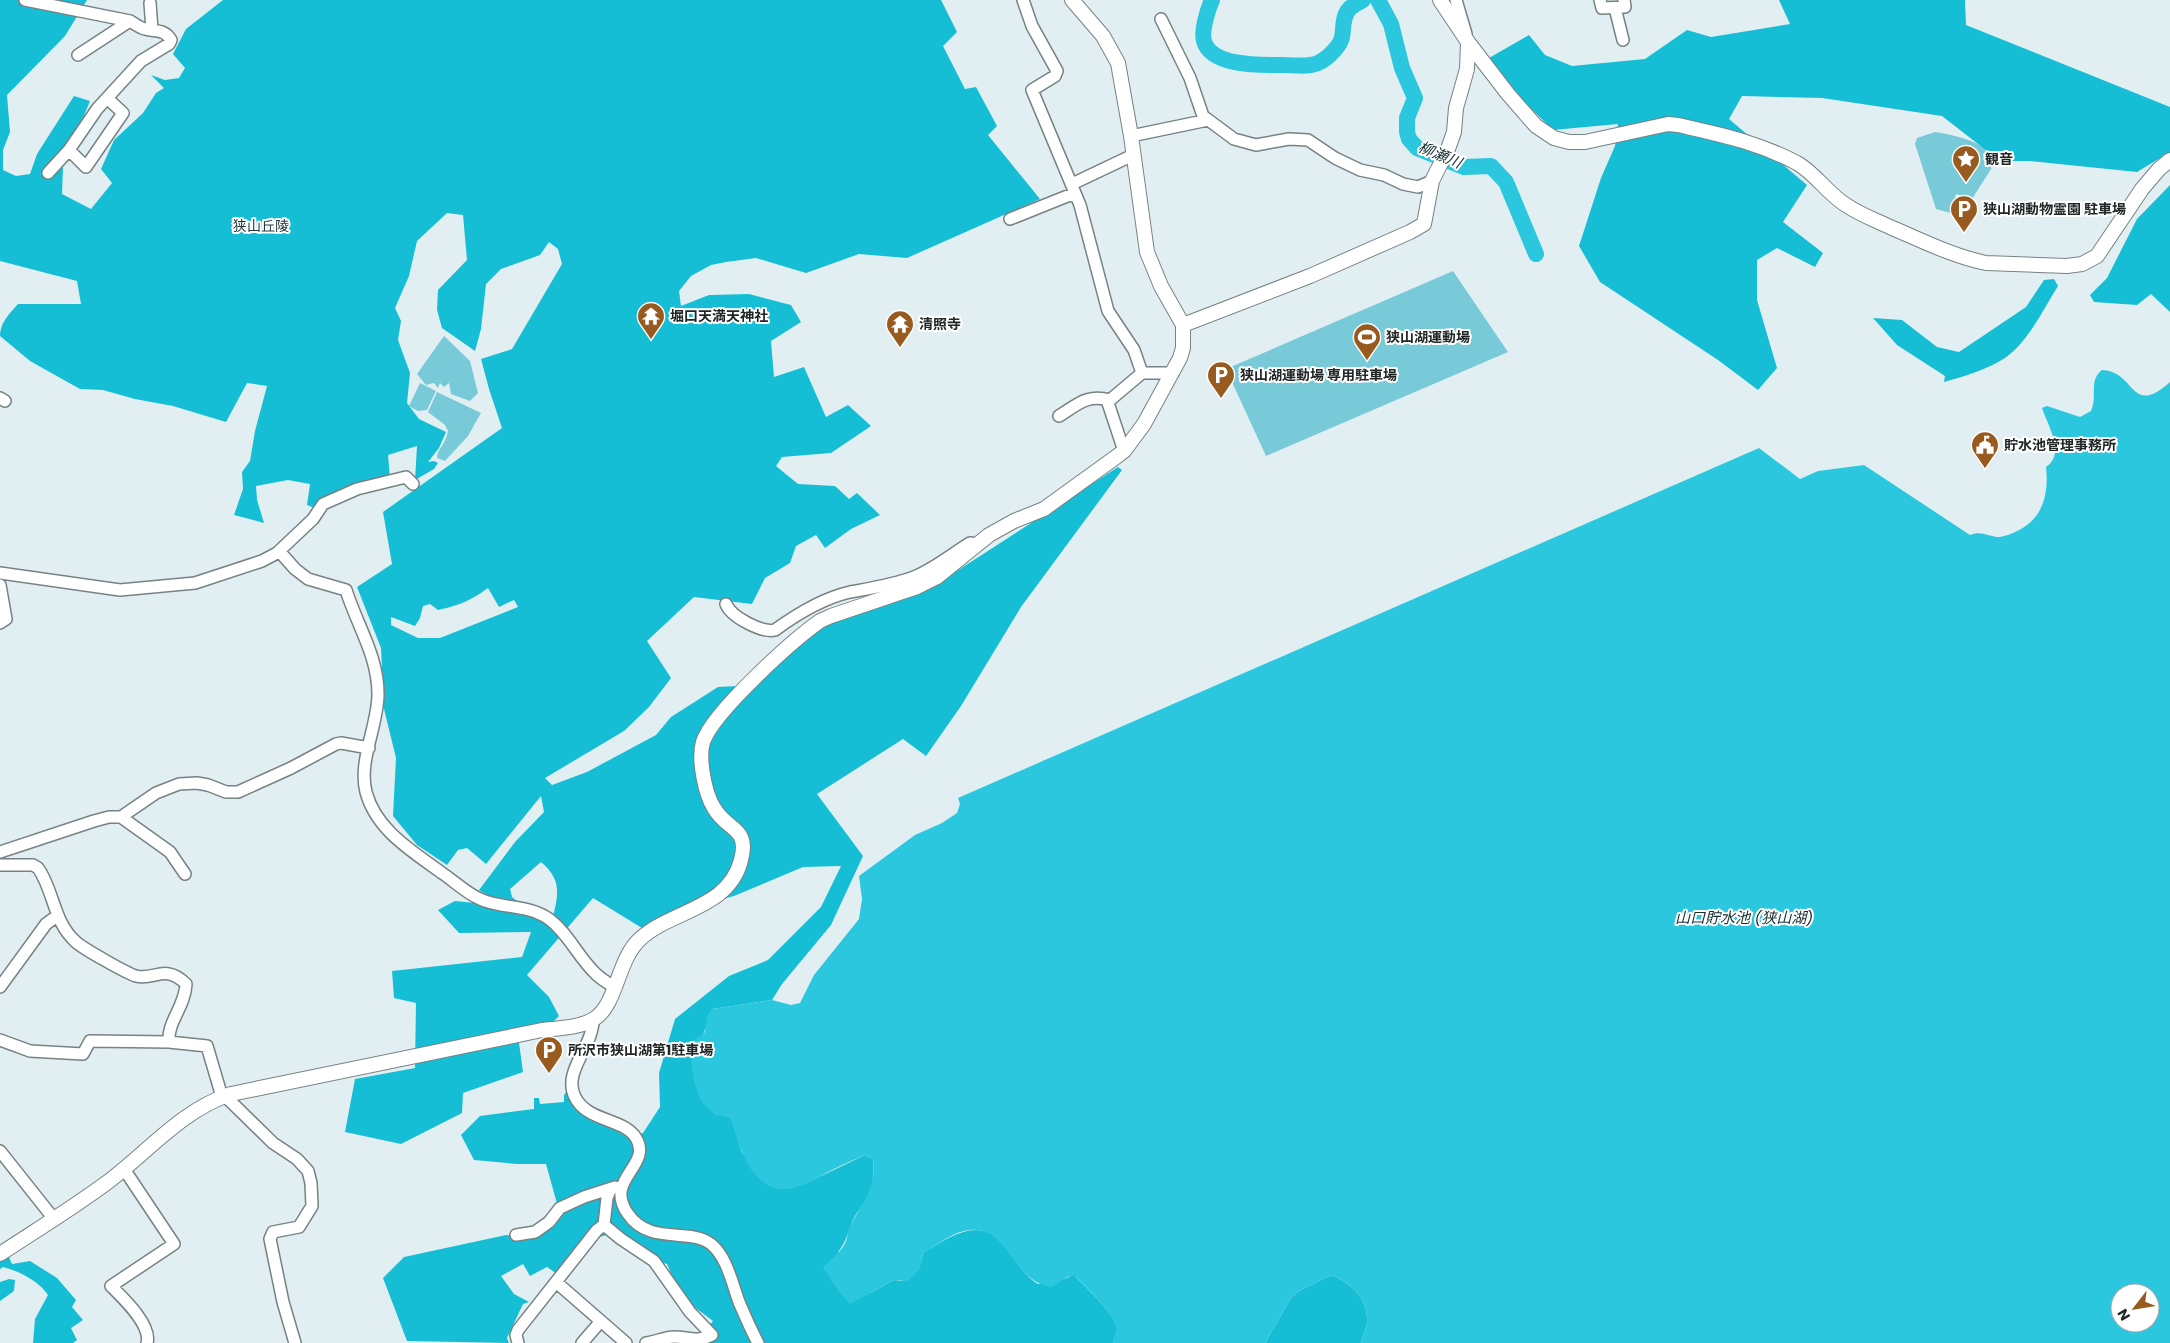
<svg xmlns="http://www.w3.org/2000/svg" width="2170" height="1343" font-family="Poppins,'Noto Sans JP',sans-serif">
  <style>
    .green { fill: #79cad8 }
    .forest { fill: #15bed4; fill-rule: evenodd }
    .water { fill: #2bc7de; fill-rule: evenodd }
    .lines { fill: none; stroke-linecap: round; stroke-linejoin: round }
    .river { stroke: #2bc7de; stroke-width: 16 }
    .minor-casing { stroke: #768284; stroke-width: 14 }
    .tertiary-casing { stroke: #768284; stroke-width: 16 }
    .minor { stroke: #fff; stroke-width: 11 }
    .tertiary { stroke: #fff; stroke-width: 14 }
    .labels { text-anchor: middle; stroke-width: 4; stroke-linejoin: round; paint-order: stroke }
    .poi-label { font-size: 14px; font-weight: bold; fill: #212627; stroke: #fff; text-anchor: start }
    .park-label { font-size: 14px; fill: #1e363b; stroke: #fff }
    .water-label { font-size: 15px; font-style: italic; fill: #162e32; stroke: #fff }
  </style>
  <rect width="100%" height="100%" fill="#e2eff2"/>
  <!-- green -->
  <path class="green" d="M1935 132C1952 135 1996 142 1993 166L1972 199 1956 194 1951 213 1936 209 1915 144 1917 138Z
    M1453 271 1508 352 1266 456 1226 369Z
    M444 336 470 361 478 393 470 401 451 394 449 383 444 387 440 383 438 388 434 383 426 385 417 374Z
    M420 383 436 391 427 410 418 411 409 406Z
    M437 392 481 413 468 436 445 461 437 458C437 449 446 444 448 431L445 425 428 412Z"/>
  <!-- forest -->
  <path class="forest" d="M0 0H87L65 36 7 95 10 132 3 150V170L16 176 30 174 37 154 74 96 90 101 63 167 62 194 91 209 112 183 101 169 114 140 143 113 156 93 164 88 151 75 165 80 179 78 185 68 173 54 186 29 223 0H941L957 32 943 46 965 89 976 87 997 126 988 135 1040 199 907 258 859 254 806 273 756 258 726 262 711 265 691 276 679 291 681 306 709 295 749 294 791 305 801 322 771 341 774 377 804 367 826 417 848 405 871 426 831 453 782 457 776 466 798 484 835 486 849 499 857 493 880 515 851 529 825 548 816 535 796 546 790 563 765 578 752 604 694 597 647 641 671 678 649 707 624 731 545 778 552 785 587 772 656 735 671 717 718 687 737 686 787 646 834 617 929 589 1118 467 1122 470 1021 607 961 706 926 756 903 739 817 794 863 856 831 925 782 984 772 1000 712 1009C708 1018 707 1029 701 1037L715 1114 731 1117 742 1153 802 1185 865 1155 873 1159C875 1172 873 1189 866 1200 862 1207 856 1213 853 1220 848 1232 846 1242 838 1252L870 1293 894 1280 902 1281 921 1263 923 1253C947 1239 978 1215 1003 1243 1015 1257 1021 1274 1038 1284L1067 1278 1071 1275 1075 1276C1084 1285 1112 1312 1116 1324 1118 1330 1115 1337 1113 1343H644L649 1339 694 1343 713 1321 681 1297 667 1264 635 1255 609 1234 578 1244 557 1274 547 1267 530 1276 523 1264 501 1276 514 1294 529 1302 523 1304 507 1338 509 1343 407 1341 383 1278 404 1257 506 1235 529 1238 561 1218 546 1164H517L474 1160 461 1135 480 1116 534 1109V1098H539L540 1104 564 1102V1095L568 1089 576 1107 627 1137 643 1133 660 1107 659 1073 675 1019 729 976 768 960 821 907 841 866 803 867 734 896 678 911 642 928 593 898 527 975 549 997 559 1016 552 1023 517 1028 523 1072 463 1093 462 1113 401 1144 345 1132 355 1079 415 1068 416 1003 394 998 392 971 522 957 531 932 459 933 438 910 455 901 485 904 492 898 479 890 515 842 544 812 541 796 486 864 467 848 458 850 447 865 417 845 393 816 396 758 384 709 381 648 357 587 392 564 383 512 502 428 489 389 481 359 512 349 562 264 558 249 549 242 540 255 501 269 486 284 481 329 475 351 442 328 437 310 438 290 467 260 463 215 447 213 417 241 409 276 395 308 401 321 398 340 410 373 407 403 419 419 446 432 439 448 428 462 434 461 438 463 434 469 415 480 417 446 388 455 390 478 317 509 307 505 310 484 288 480 256 486 257 500 264 523 234 515 243 489 242 472 250 461 255 431 267 386 247 383 226 422 173 406 135 399 103 390 80 389 30 361 0 336C0 323 9 314 18 304H81L77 281 0 261ZM488 588 499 607 514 600 518 607 440 638H418L391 625V617L415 626 420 618 423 606 430 604 438 610C460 605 470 601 488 588ZM541 862C561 879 559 893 553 916L517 901 512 897 510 889Z
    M1779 0H1965L1966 25 2170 107V152L2137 172 2030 161H2000L1942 116 1822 98 1742 96 1729 119 1807 185 1783 222 1823 253 1815 267 1777 248 1757 260V300L1777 368 1758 390 1718 360 1600 282 1579 246 1601 178 1615 146 1618 124 1553 130 1516 94 1489 58 1529 35 1545 55 1572 66 1645 59 1687 30 1711 37 1790 24Z
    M2170 185V312L2151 294 2137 305 2094 302 2090 295 2107 278 2137 219Z
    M2054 279 2058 286C2043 310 2028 342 2005 358 1986 370 1965 376 1944 382L1945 376 1897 345 1873 318 1902 320 1937 347 1959 352 2026 307 2044 280Z
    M8 1255 12 1264 30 1261 57 1278 76 1300 72 1307 83 1320 71 1328 77 1340 73 1343H33L35 1319 48 1295C39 1281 19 1271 3 1267L0 1269V1260Z
    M1331 1275C1351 1283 1369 1299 1367 1323 1366 1330 1362 1336 1361 1343H1265L1291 1298 1297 1292Z
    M9 1279 15 1280 14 1291 0 1301V1282Z"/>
  <!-- water -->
  <path class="water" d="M2102 370C2136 371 2130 418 2170 382V1343H1361C1362 1336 1366 1330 1367 1323 1369 1299 1351 1283 1331 1275L1297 1292 1291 1298 1265 1343H1113C1115 1337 1117 1330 1116 1324 1112 1313 1084 1284 1075 1276H1069L1052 1287C1008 1281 1009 1220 964 1231 950 1234 936 1246 923 1253L920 1269 908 1281 894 1280 850 1304 839 1292 823 1267C831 1260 842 1251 846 1241 848 1235 848 1228 852 1223 863 1202 878 1184 873 1159L865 1155C855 1159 844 1164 834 1169 819 1176 804 1187 788 1189 751 1193 738 1144 731 1117 726 1116 719 1116 715 1114 692 1101 692 1066 690 1044L705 1032 707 1016 712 1009 772 1000 791 1005 800 1003 814 975 859 919 862 899 859 876 915 835 942 823 957 813 960 804 958 798 1759 448 1800 479 1818 471 1864 465 1970 535C1981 530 1989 537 2000 537 2005 536 2011 534 2015 532 2043 520 2049 494 2046 467 2066 454 2048 426 2042 408L2047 406 2080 417 2091 411C2098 396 2088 381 2102 370ZM2120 1293H2150V1323H2120Z"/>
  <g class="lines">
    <!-- river -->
    <path class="river" d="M1212 0C1208 9 1201 31 1204 41 1211 67 1261 65 1283 65 1295 65 1309 68 1320 62 1328 58 1341 45 1342 37 1344 27 1342 16 1350 8 1354 5 1359 2 1363 0
      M1378 0 1391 24 1402 68 1415 98 1407 118V132L1409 139 1417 148 1464 167 1491 166 1506 182 1536 254"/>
    <!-- minor casing -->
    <g class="minor-casing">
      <path id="minor" d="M25 0 130 21
        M1023 0 1032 26 1057 71 1055 76 1032 90 1080 205 1108 311 1134 350 1142 373
        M1456 0 1466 34
        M1600 0 1602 8 1625 7 1624 0
        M150 3 152 30
        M1615 8 1623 40
        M1161 19 1190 78 1203 116 1234 139 1256 145 1289 139 1308 140 1335 158 1360 170 1384 175 1403 184 1418 187 1432 181
        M1131 136 1208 120
        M69 150 86 167 123 113 107 98
        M48 173 69 150 97 109 141 61 169 44 171 40C165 29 156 32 145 29 140 28 135 24 130 21L78 55
        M1072 184 1133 155
        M1010 219 1075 193
        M0 398 5 401
        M1107 400 1124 451
        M1059 416C1078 404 1087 394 1110 400L1142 373H1173
        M279 551 295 569 308 579 346 590C357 625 378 656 378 694 378 726 358 761 366 792 376 830 412 851 442 873 454 881 466 893 480 899 501 909 528 904 549 919 568 933 578 957 596 974 601 979 608 983 614 987
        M0 573 120 590 195 583 262 561 277 553 313 519 323 504 357 489 406 477 413 484
        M0 585 6 619 0 623
        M726 604C731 617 762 633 775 630 797 614 824 598 850 592 872 588 893 585 914 577 934 569 952 554 970 543L976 544
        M121 817 170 852 185 874
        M0 852 94 821 109 817H121L156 793 179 784 197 783 208 785 226 792H238L291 768 336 744 341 743 369 748
        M0 865H33L38 868C54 890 53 922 76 942 82 948 128 974 136 976 154 981 165 963 186 984 185 1007 167 1022 169 1042
        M0 987 46 924 57 916
        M593 1020C593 1047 562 1072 575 1097 587 1122 624 1118 636 1138 653 1166 603 1179 628 1214 650 1246 689 1227 711 1244 727 1257 732 1283 739 1302 745 1316 751 1330 758 1343
        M0 1040 30 1051 83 1054 90 1041 169 1042 207 1046 222 1097
        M225 1096 273 1143 297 1159 308 1171 311 1183 312 1206 299 1227 273 1232 270 1239 283 1302 295 1343
        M0 1151 54 1219
        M124 1169 174 1244 111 1286C123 1298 152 1325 147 1343
        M604 1225 621 1239 654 1261 690 1312 712 1335C695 1343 691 1337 674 1337 665 1337 655 1342 646 1343
        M516 1235 535 1232 549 1222 560 1208 584 1197 615 1187
        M556 1282 626 1343
        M518 1343 516 1335 518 1330 597 1230 604 1225 607 1198 610 1190
        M582 1343 601 1321"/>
    </g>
    <!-- tertiary casing -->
    <g class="tertiary-casing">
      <path id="tertiary" d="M1440 0 1468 42 1508 94 1536 126 1554 138 1569 142H1585L1668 124 1678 125C1722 135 1757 142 1797 163 1816 174 1828 194 1846 205 1859 214 1875 220 1890 227 1921 240 1952 256 1986 263L2067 266 2082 264 2097 256 2142 189 2159 169 2170 160
        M1183 325 1310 276 1410 232 1424 224 1432 181 1448 149 1454 132 1456 108 1467 69 1468 42
        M0 1254C35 1231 71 1209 105 1184 146 1154 181 1110 231 1094L542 1030C558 1028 580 1028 594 1019 617 1005 617 960 640 939 671 910 729 909 741 860 750 827 727 831 714 808 705 794 698 759 703 742 713 712 793 640 820 621L831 616 917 587 937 577 989 535 1014 521 1044 509 1116 457 1124 451 1144 424 1180 358 1183 348V325L1161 286 1147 252 1131 136 1118 63 1103 36 1072 0"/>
    </g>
    <!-- minor -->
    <use href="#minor" class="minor"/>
    <!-- tertiary -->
    <use href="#tertiary" class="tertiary"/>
  </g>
  <!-- icons -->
  <defs>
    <g id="sight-pin" transform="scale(1.4375)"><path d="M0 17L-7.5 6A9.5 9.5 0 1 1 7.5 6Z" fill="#985a1f" stroke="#fff"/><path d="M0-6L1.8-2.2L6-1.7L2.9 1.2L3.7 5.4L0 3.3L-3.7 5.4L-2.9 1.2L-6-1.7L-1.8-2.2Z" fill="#fff"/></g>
    <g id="parking-pin" transform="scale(1.4375)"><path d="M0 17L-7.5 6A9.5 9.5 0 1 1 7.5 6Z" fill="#985a1f" stroke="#fff"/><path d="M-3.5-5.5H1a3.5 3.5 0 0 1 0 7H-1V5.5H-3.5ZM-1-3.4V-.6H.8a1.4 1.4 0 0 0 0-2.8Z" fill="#fff"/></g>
    <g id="temple-pin" transform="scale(1.4375)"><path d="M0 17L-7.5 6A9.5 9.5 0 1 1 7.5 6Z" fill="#985a1f" stroke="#fff"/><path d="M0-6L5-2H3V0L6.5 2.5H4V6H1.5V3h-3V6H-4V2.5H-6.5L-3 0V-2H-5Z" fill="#fff"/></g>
    <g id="stadium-pin" transform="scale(1.4375)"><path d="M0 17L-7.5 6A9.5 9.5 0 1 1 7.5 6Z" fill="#985a1f" stroke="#fff"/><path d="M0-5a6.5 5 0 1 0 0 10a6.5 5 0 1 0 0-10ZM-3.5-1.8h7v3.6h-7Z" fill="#fff"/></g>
    <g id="civic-pin" transform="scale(1.4375)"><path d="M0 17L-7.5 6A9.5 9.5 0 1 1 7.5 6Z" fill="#985a1f" stroke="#fff"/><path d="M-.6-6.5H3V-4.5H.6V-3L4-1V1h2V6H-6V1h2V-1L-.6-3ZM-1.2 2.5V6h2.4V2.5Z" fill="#fff"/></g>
  </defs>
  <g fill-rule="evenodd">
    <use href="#sight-pin" x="1966" y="159"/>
    <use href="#parking-pin" x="1964" y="209"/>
    <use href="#temple-pin" x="651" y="316"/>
    <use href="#temple-pin" x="900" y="324"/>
    <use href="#stadium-pin" x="1367" y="337"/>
    <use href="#parking-pin" x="1221" y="375"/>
    <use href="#civic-pin" x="1985" y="445"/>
    <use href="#parking-pin" x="549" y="1050"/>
  </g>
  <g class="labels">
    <!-- poi labels -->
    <g class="poi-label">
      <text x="1985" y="164">観音</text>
      <text x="1983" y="214">狭山湖動物霊園 駐車場</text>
      <text x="670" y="321">堀口天満天神社</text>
      <text x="919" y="329">清照寺</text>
      <text x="1386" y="342">狭山湖運動場</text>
      <text x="1240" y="380">狭山湖運動場 専用駐車場</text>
      <text x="2004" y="450">貯水池管理事務所</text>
      <text x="568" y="1055">所沢市狭山湖第1駐車場</text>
    </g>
    <!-- park labels -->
    <g class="park-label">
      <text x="261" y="231">狭山丘陵</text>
    </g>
    <!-- water labels -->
    <g class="water-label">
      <text transform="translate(1440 155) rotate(23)" y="5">柳瀬川</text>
      <text x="1744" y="923">山口貯水池 (狭山湖)</text>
    </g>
  </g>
  <!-- north arrow -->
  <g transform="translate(2135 1308) rotate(239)"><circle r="24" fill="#ffffff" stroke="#a6a8a9"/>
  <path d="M0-4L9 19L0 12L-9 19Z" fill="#985a1f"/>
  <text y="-8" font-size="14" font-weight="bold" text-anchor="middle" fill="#212627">N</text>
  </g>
</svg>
